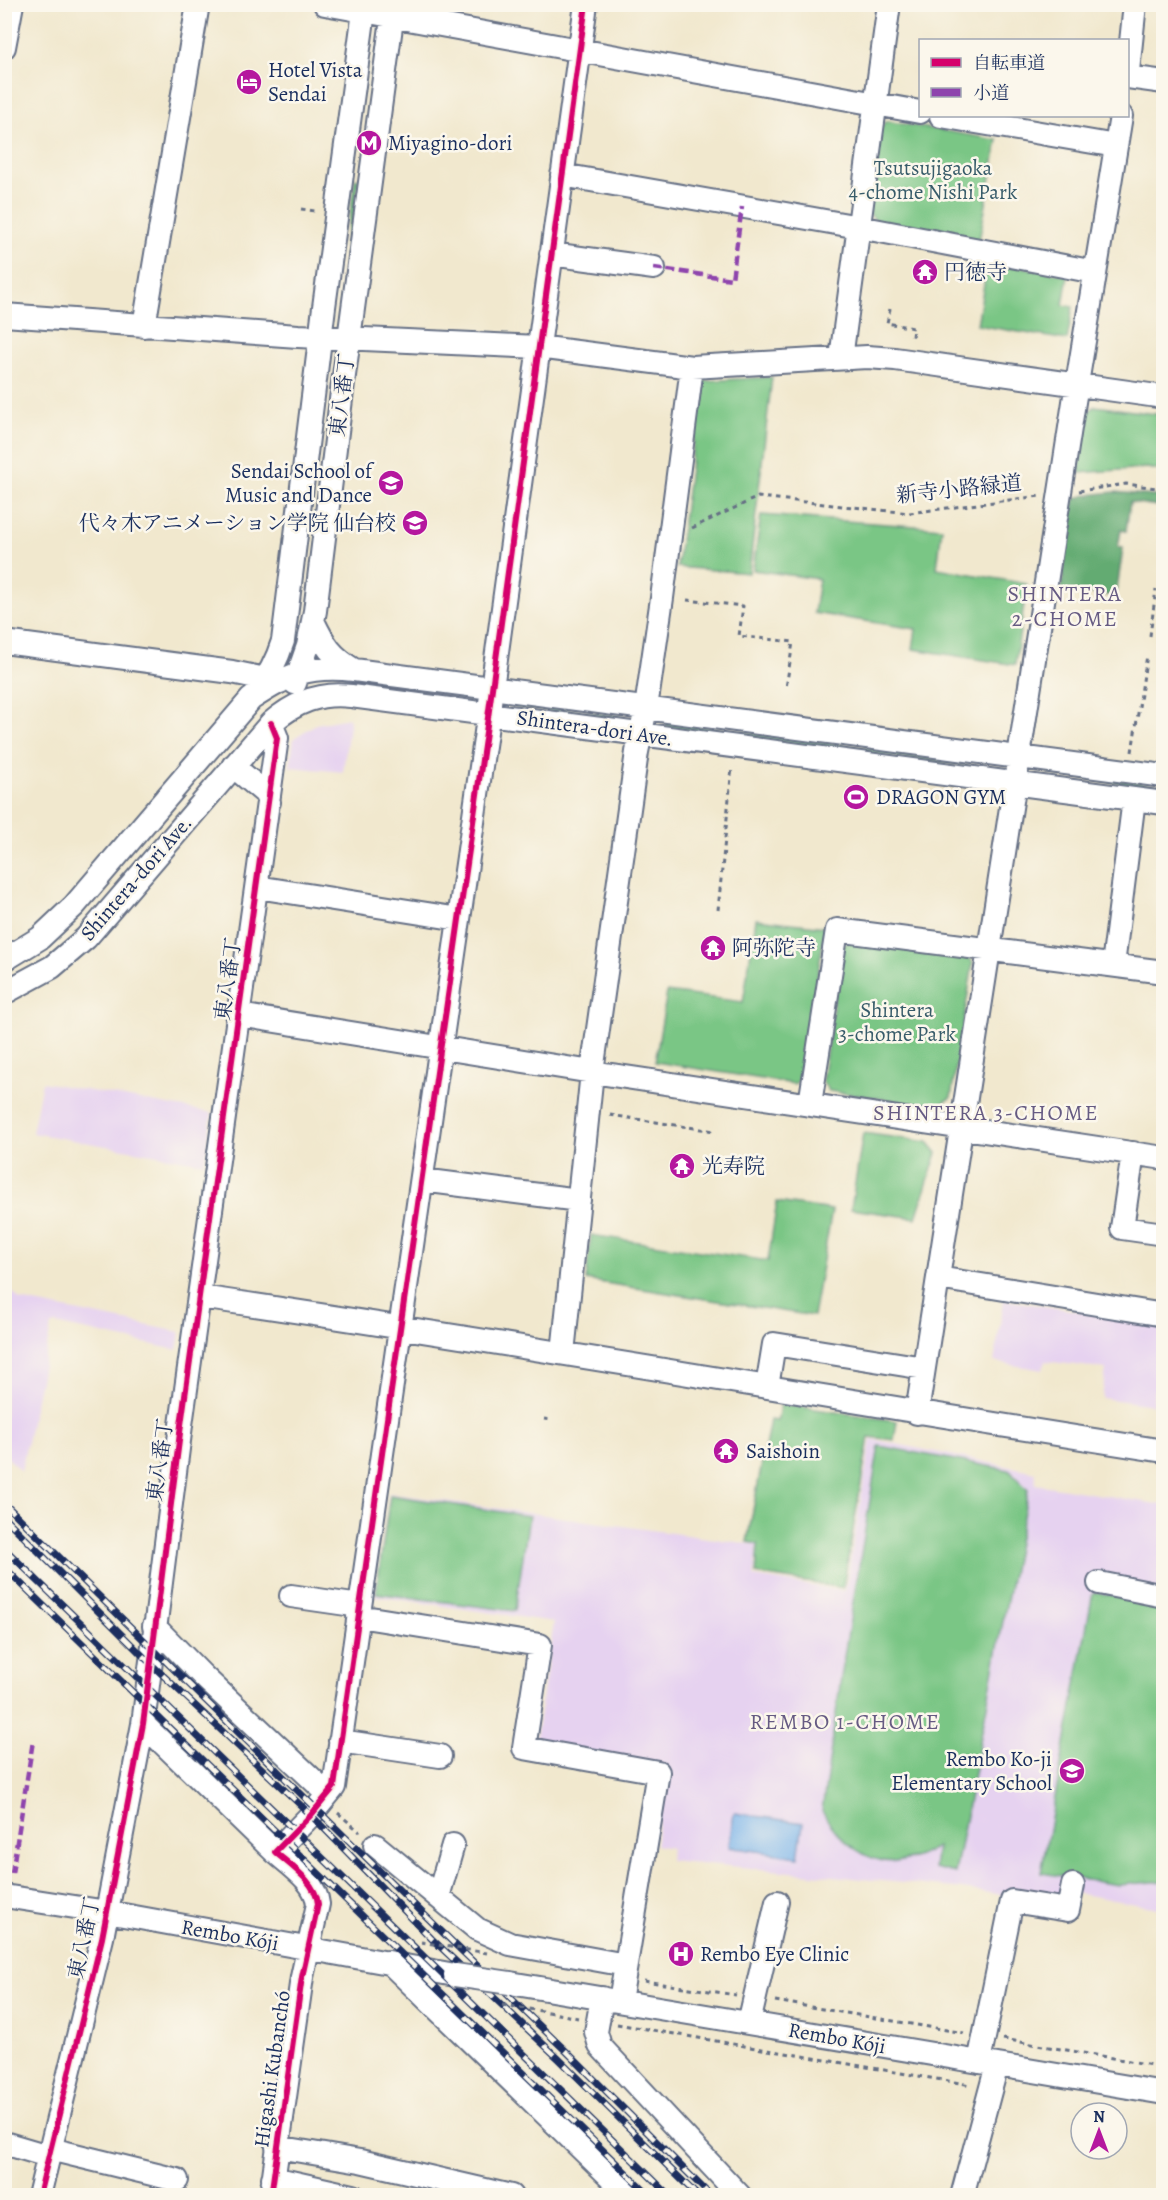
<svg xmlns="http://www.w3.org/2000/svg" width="1168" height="2200" font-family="Alegreya,'Noto Serif JP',serif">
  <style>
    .built { fill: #e6d2f0 }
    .green { fill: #7ac685; stroke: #4a7a72; stroke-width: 1.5 }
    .forest { fill: #63ab72; stroke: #3f6d68; stroke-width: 1.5 }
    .water { fill: #79b3ea; stroke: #4a71a4; stroke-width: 1.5 }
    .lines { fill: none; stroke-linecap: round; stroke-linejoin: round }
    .minor-casing { stroke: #667085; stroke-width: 26 }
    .path { stroke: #667085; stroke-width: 3; stroke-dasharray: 4.5 4.5; stroke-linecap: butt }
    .minor { stroke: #fff; stroke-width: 22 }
    .rail-casing { stroke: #1b2f5e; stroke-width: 7 }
    .rail { stroke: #fbf7ec; stroke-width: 4.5; stroke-dasharray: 14; stroke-linecap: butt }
    .minor-bridge-casing { stroke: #667085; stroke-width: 26; stroke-linecap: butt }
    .path-bridge { stroke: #667085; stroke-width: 3; stroke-dasharray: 4.5 4.5; stroke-linecap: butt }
    .minor-bridge { stroke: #fff; stroke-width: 22 }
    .quiet { stroke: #8e44ad; stroke-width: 4.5; stroke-dasharray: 9 4.5; stroke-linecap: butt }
    .cycleway-casing { stroke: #fbf7ec; stroke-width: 10 }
    .cycleway { stroke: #d6006c; stroke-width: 6 }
    .labels { text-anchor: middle; stroke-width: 5; stroke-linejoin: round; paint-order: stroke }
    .poi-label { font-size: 21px; fill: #1b2f5e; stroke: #fbf7ec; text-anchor: start }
    .park-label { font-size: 21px; fill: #385c6a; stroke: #fbf7ec }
    .street-label { font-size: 21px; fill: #1b2f5e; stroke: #fbf7ec }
    .neighbourhood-label { font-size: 22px; letter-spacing: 1.5px; fill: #665b83; stroke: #fbf7ec }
  </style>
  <rect width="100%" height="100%" fill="#fbf7ec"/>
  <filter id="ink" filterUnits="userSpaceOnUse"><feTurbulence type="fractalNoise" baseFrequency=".0167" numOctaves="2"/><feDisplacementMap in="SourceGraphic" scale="12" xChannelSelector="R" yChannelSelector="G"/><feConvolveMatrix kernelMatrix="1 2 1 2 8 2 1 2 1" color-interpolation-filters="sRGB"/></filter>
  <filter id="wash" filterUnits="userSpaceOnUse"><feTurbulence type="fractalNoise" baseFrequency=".008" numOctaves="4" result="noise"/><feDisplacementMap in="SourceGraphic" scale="24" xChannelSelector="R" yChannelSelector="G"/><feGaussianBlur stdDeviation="1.35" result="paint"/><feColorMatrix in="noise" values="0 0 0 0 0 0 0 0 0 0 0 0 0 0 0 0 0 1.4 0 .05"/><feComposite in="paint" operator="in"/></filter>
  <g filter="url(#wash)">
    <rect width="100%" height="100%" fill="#f1e8ce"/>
    <!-- built -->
    <path class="built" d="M350 718 343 772 290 767 294 738 316 724Z
      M42 1082 212 1113 204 1163 32 1133Z
      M5 1284 20 1300 180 1332 177 1350 55 1324 51 1327 21 1471 5 1455Z
      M1004 1300 1163 1324V1391L1154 1390 1153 1405 1102 1398 1106 1369 1045 1361 1043 1370 994 1362Z
      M871 1439 1036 1472 1035 1484 1163 1505V1909L1076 1893 1073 1905 955 1888 669 1860 671 1848 655 1845 667 1767 543 1745 536 1737 554 1622 374 1596 389 1493 757 1545 754 1577 845 1591Z"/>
    <!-- green -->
    <path class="green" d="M886 121 998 140 979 241 877 222 869 213 879 129Z
      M355 179H359L350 245 346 244Z
      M988 261 1068 275 1063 305 1073 307 1067 340 977 325Z
      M772 377 749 573 677 567 701 385 704 381Z
      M1095 406 1163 415V471L1147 468 1079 473 1087 413Z
      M761 515 942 528 937 568 1027 584 1015 665 913 649 916 629 814 613 819 579 753 570Z
      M514 703 620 716 622 719 621 720 515 707Z
      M666 722 866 748 982 768 667 727Z
      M1049 771 1163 786V792L1121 783 1048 773Z
      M756 919 825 927 802 1078 794 1084 655 1062 667 992 743 1002Z
      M852 939 964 952 973 963 951 1097 937 1107 829 1091 822 1081 842 947Z
      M863 1133 928 1142 937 1153 916 1218 851 1209Z
      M777 1202 832 1210 813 1316 586 1280 591 1235 768 1261Z
      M781 1404 897 1421 894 1440 869 1437 843 1588 756 1574 758 1544 747 1542 770 1420 777 1421Z
      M879 1446 1009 1470 1028 1490 955 1873 934 1868 937 1847C926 1853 915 1859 902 1861 868 1867 837 1839 822 1811L845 1650Z
      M390 1495 529 1516 515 1611 376 1593Z
      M1093 1592 1163 1604V1881L1118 1885 1041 1873Z"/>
    <!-- forest -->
    <path class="forest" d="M1115 492 1163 497V507L1130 502 1126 531 1121 530 1118 547 1123 548 1116 596 1061 590 1074 499 1086 495Z"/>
    <!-- water -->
    <path class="water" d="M734 1813 803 1823 798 1857 729 1847Z"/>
  </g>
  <g filter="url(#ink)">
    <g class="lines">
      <!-- minor casing -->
      <g class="minor-casing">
        <path id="minor" d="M325 4 920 112
          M4 47 12 4
          M1128 71 1135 4
          M1128 77 1164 82
          M941 116 1116 146
          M562 175 859 227 1095 272
          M551 254 654 268
          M4 315 298 336 538 347 692 367 867 357 895 359 1164 397
          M144 326 198 4
          M841 358 889 4
          M313 621C325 646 331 656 354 670
          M4 642 232 672 280 682
          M295 683 308 646 315 611 343 383 394 4
          M257 691C269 676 277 660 283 641L324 307 365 4
          M233 766 265 793 269 802
          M257 887 459 919
          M4 960 40 938 74 906 251 699C289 674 307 665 354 670L1164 776
          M1113 965 1134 799
          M4 993 52 967 86 938 271 723C295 702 320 692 351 696L1164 803
          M239 1015 592 1072 1164 1158
          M810 1104 837 930 1164 972
          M1133 1153 1122 1228 1164 1234
          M422 1180 579 1200
          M938 1278 1164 1315
          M200 1297C522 1344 842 1401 1164 1451
          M563 1353 592 1072 637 752 646 708 662 598 692 367
          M767 1387 774 1344 924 1368
          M917 1413 1074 402 1121 116
          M1099 1583 1164 1596
          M291 1596 360 1606
          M358 1616 540 1645 524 1748 658 1772 620 2001
          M154 1626 203 1676 328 1794
          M143 1724 275 1852
          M340 1741 440 1756
          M375 1845 477 1929 510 1944 626 1965
          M4 1896 107 1912 455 1975
          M438 1897 453 1845
          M389 1962 630 2196
          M510 1983 1164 2093
          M602 1998 596 2032 600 2046 740 2196
          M749 2023 777 1902
          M979 2062 1012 1901 1068 1910 1073 1885
          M4 2143 48 2156
          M277 2147 360 2161 511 2196
          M50 2149 177 2180
          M273 2178 353 2196
          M39 2196 102 1938 143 1724 181 1425 277 738 271 723
          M271 2196 302 1977 318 1904C316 1882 291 1866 275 1852L311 1815 334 1787 486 732 586 4
          M962 2196 997 2065"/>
      </g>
      <!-- path -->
      <path class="path" d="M301 209 315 211
        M890 309 887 323 913 328 912 337
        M1079 491 1126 484 1164 489
        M692 528 758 497 909 513 1040 496
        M687 600 743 606 739 636 793 642 786 688
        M1150 636 1156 589
        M1132 752 1147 655
        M718 910 732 767
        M610 1115 714 1131
        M544 1419 551 1420
        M338 1813 360 1832
        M644 1981 736 1995
        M775 2001 964 2033
        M548 2012 578 2018
        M617 2024 971 2085
        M1003 2039 1164 2067"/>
      <!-- minor -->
      <use href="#minor" class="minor"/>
      <!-- rail casing -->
      <g class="rail-casing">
        <path id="rail" d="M4 1503 440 1930 566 2051 711 2196
          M4 1517 150 1663 311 1815 432 1939 558 2058 698 2196
          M4 1548 670 2196
          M4 1567 650 2196"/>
      </g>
      <!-- rail -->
      <use href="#rail" class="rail"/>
      <!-- minor-bridge casing -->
      <g class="minor-bridge-casing">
        <path id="minor-bridge" d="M455 1975 510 1983"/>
      </g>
      <!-- path-bridge -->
      <path class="path-bridge" d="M421 1942 487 1953
        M502 2005 548 2012"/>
      <!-- minor-bridge -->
      <use href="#minor-bridge" class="minor-bridge"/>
      <!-- quiet -->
      <path class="quiet" d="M654 268 732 279 742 207
        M12 1873 33 1741"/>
      <!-- cycleway casing -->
      <g class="cycleway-casing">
        <path id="cycleway" d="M39 2196 102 1938 143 1724 181 1425 277 738 271 723
          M271 2196 302 1977 318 1904C316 1882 291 1866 275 1852L311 1815 334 1787 486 732 586 4"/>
      </g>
      <!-- cycleway -->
      <use href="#cycleway" class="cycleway"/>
    </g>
  </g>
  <!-- icons -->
  <defs>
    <g id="hotel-disc" transform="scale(1.35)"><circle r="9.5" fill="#b5179e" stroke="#fbf7ec"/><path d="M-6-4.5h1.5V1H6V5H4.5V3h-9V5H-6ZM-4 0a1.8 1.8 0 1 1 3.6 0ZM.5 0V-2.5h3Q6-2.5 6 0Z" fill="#fff"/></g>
    <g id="metro-disc" transform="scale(1.35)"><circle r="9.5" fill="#b5179e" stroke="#fbf7ec"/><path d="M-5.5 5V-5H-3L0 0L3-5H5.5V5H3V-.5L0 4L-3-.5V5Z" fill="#fff"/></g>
    <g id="temple-disc" transform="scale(1.35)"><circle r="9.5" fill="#b5179e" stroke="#fbf7ec"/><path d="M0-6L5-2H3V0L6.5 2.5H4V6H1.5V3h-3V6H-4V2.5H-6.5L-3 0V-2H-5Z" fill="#fff"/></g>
    <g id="university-disc" transform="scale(1.35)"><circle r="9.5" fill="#b5179e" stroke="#fbf7ec"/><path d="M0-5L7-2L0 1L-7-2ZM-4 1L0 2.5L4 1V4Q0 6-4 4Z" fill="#fff"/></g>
    <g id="stadium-disc" transform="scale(1.35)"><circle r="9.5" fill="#b5179e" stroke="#fbf7ec"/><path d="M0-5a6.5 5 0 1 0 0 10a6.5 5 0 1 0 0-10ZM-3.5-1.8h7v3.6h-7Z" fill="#fff"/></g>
    <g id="school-disc" transform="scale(1.35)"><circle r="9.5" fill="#b5179e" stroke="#fbf7ec"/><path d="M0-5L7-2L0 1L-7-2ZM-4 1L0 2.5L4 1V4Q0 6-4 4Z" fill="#fff"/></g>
    <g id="hospital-disc" transform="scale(1.35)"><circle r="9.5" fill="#b5179e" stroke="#fbf7ec"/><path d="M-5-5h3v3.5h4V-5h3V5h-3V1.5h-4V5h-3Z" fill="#fff"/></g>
  </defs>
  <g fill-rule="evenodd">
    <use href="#hotel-disc" x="249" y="82"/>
    <use href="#metro-disc" x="369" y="143"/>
    <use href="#temple-disc" x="925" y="272"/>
    <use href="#university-disc" x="391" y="483"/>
    <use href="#university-disc" x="415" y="523"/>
    <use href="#stadium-disc" x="856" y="797"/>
    <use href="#temple-disc" x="713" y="948"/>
    <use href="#temple-disc" x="682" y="1166"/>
    <use href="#temple-disc" x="726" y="1451"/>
    <use href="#school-disc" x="1072" y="1771"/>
    <use href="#hospital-disc" x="681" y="1954"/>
  </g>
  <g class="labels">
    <!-- poi labels -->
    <g class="poi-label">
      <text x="268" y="77">Hotel Vista<tspan x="268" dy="24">Sendai</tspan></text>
      <text x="388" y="150">Miyagino-dori</text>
      <text x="944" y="279">円徳寺</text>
      <text x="372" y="478" text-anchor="end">Sendai School of<tspan x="372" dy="24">Music and Dance</tspan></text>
      <text x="396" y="530" text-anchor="end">代々木アニメーション学院 仙台校</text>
      <text x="876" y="804">DRAGON GYM</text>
      <text x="732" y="955">阿弥陀寺</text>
      <text x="702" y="1173">光寿院</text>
      <text x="746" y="1458">Saishoin</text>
      <text x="1052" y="1766" text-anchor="end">Rembo Ko-ji<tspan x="1052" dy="24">Elementary School</tspan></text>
      <text x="700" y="1961">Rembo Eye Clinic</text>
    </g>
    <!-- park labels -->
    <g class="park-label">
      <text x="933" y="175">Tsutsujigaoka<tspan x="933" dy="24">4-chome Nishi Park</tspan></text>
      <text x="897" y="1017">Shintera<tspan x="897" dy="24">3-chome Park</tspan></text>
    </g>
    <!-- street labels -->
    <g class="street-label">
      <text transform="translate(342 395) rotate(-83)" y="7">東八番丁</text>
      <text transform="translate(959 489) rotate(-6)" y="7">新寺小路緑道</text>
      <text transform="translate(595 728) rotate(8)" y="7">Shintera-dori Ave.</text>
      <text transform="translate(136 878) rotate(-49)" y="7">Shintera-dori Ave.</text>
      <text transform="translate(228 979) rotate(-82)" y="7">東八番丁</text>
      <text transform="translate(160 1460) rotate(-82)" y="7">東八番丁</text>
      <text transform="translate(230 1935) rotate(10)" y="7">Rembo Kóji</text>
      <text transform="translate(84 1938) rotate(-78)" y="7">東八番丁</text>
      <text transform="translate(837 2038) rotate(10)" y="7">Rembo Kóji</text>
      <text transform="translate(272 2069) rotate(-82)" y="7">Higashi Kubanchó</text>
    </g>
    <!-- neighbourhood labels -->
    <g class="neighbourhood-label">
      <text x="1065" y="601">SHINTERA<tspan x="1065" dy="25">2-CHOME</tspan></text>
      <text x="986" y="1120">SHINTERA 3-CHOME</text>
      <text x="845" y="1729">REMBO 1-CHOME</text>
    </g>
  </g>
  <!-- margin -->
  <rect width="1168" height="2200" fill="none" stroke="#fbf7ec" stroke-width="24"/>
  <!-- legend -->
  <rect x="919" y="39" width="210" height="78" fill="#fbf7ec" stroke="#a1a7b3" stroke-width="1.5"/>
  <rect x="931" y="58" width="30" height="9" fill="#d6006c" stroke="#a1a7b3" stroke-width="1.5"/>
  <text x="973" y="69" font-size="18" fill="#1b2f5e">自転車道</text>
  <rect x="931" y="88" width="30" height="9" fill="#8e44ad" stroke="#a1a7b3" stroke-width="1.5"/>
  <text x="973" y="99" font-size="18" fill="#1b2f5e">小道</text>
  <!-- north arrow -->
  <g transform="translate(1099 2131)"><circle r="28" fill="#fbf7ec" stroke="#a1a7b3" stroke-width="1.5"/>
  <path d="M0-4.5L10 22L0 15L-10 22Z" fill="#b5179e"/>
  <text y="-9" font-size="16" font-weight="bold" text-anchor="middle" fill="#1b2f5e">N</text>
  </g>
</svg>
